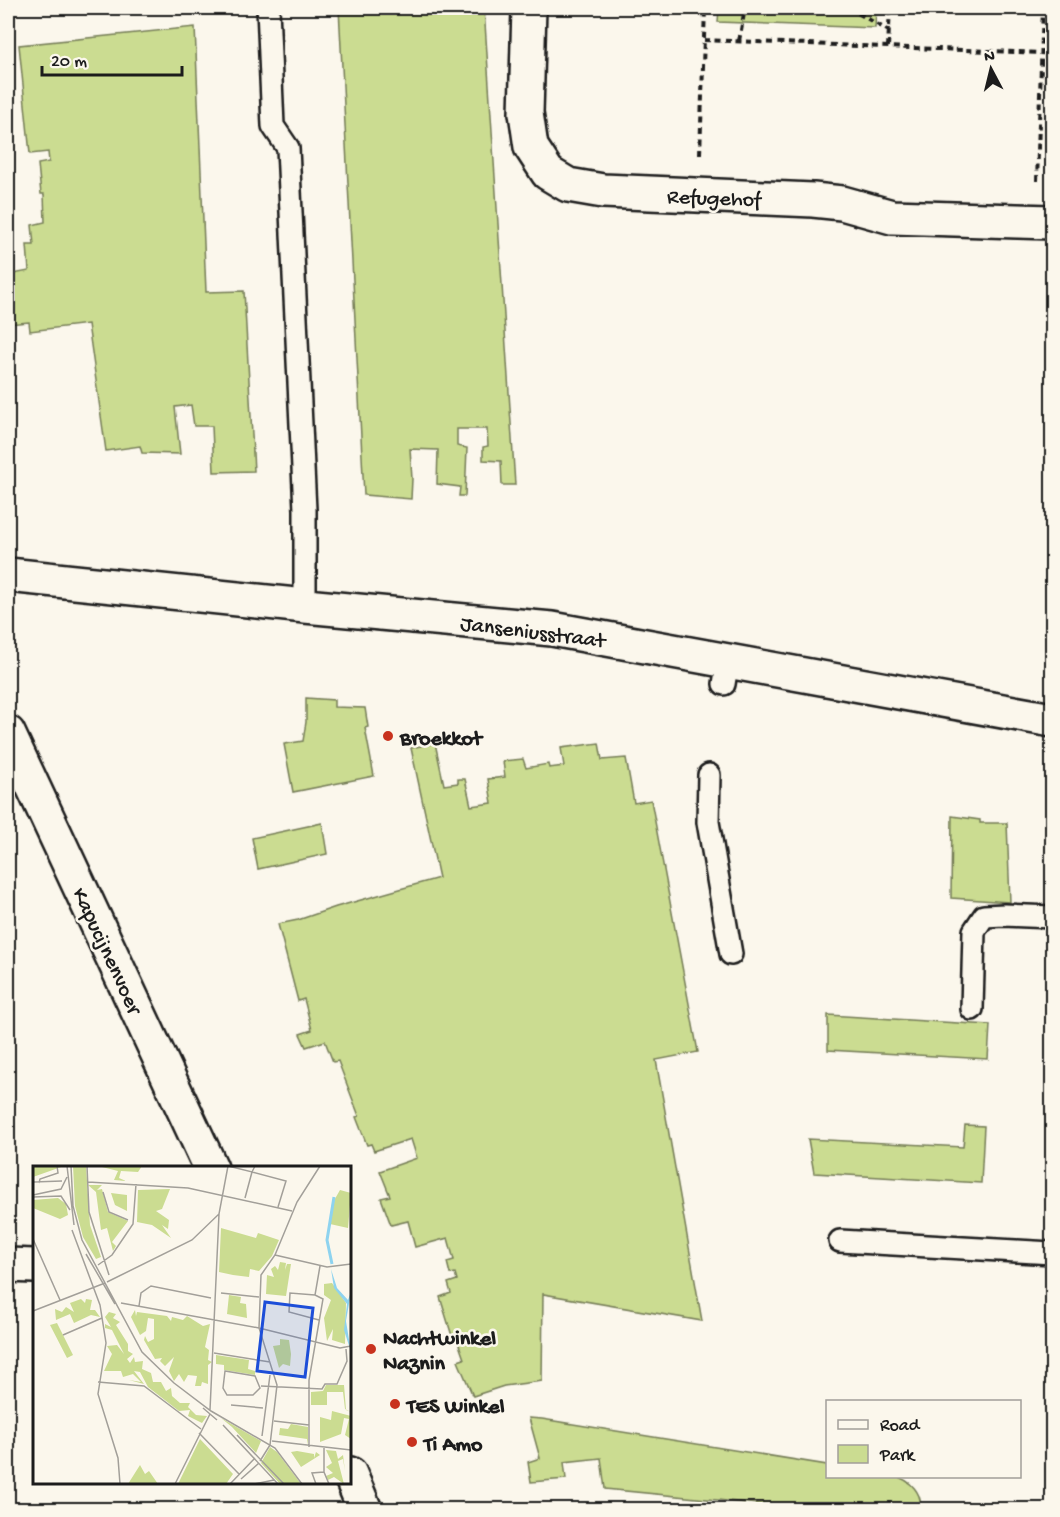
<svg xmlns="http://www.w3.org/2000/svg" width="1060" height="1517" font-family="'Gochi Hand',sans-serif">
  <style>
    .green { fill: #cbdc91; stroke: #747c56; stroke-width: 1.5 }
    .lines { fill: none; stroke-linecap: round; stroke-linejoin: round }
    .lane-casing { stroke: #1c1c1c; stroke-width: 26 }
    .street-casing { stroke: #1c1c1c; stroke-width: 38 }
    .secondary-casing { stroke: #1c1c1c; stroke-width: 38 }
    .path { stroke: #1c1c1c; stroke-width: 4; stroke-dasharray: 6 4.5; stroke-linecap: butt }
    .lane { stroke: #fbf7ec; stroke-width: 21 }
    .street { stroke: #fbf7ec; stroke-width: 33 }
    .secondary { stroke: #fbf7ec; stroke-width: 33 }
    .poi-dot { fill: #c8321e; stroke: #fbf7ec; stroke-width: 2 }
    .labels { text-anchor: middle; stroke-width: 5; stroke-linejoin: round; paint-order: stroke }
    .street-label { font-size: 22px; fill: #1c1c1c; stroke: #fbf7ec }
    .poi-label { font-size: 22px; font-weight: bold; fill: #1c1c1c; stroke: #fbf7ec; text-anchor: start }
    .inset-river { fill: none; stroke: #8ed3ef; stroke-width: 3 }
    .inset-road { fill: none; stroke: #a29f99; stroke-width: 1.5 }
    .view { fill: #1d4ed8; fill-opacity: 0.15; stroke: #1d4ed8; stroke-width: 3 }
    .inset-edge { fill: none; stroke: #1c1c1c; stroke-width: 3 }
  </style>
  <rect width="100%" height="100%" fill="#fbf7ec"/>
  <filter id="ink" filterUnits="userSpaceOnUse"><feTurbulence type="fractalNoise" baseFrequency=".0167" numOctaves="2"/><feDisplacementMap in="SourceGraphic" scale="12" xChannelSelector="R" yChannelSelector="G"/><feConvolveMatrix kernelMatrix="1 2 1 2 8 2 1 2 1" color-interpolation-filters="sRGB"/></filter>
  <g filter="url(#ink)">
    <!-- green -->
    <path class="green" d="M339 8H484L515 485H502L501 461 483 460V447L488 446 487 429H457V446L467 448 465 496H459L460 487 437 484 438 450 410 449 412 479 411 499 364 495Z
      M719 8H876L875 28 718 22Z
      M195 27 206 292 244 291 254 471 214 472 212 426H194L191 405 175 407 180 454 142 453 140 446 106 451 88 324 30 331 29 322 8 324V275L29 271 27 245H34L32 225 45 222 44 194H41L38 164 49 162 48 152 30 154 19 45Z
      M306 698 334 700V707L365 708 368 727 365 728 374 776 293 792 284 744 303 741 306 722Z
      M435 743 444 785 458 783V779H465L471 806 492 803 488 779 505 777 503 761 523 759 526 768 548 764 549 768 564 766 561 748 599 743 602 760 626 758 634 803 651 800 698 1052 656 1060 702 1321 543 1294 542 1381 504 1386 473 1396 458 1361 464 1359 456 1336H452L440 1297 451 1293 448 1283 457 1280 455 1273 450 1274 447 1262 454 1260 448 1238 415 1247 408 1221 391 1225 381 1198 390 1196 380 1171 417 1158 411 1139 374 1151 371 1144 367 1145 356 1117 359 1116 338 1061 333 1062 325 1041 306 1047 300 1034 312 1030 304 999 298 1001 278 924 298 920 336 907 439 878 411 748Z
      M952 816 980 820V823H1007L1010 902 951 898Z
      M322 823 327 854 258 869 252 838Z
      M828 1015 990 1025 988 1059 828 1050Z
      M965 1125 984 1126 981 1183 814 1173 808 1139 963 1147Z
      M529 1418 542 1419 827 1465 828 1476H895C910 1480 923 1493 920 1509H808L605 1489 601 1458 564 1462 566 1479 531 1482 528 1462 540 1458Z"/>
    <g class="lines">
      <!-- lane casing -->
      <g class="lane-casing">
        <path id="lane" d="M268 8 273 126 288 148 305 510V606
          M724 684 728 660
          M709 775 708 822 731 954
          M972 1009 974 931 984 916 1004 915 1052 917
          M840 1241 1052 1253"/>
      </g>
      <!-- street casing -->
      <g class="street-casing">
        <path id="street" d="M529 8 526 113 531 147 548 173 568 185 603 191 813 200 842 203 892 217 1052 222
          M8 575 305 606 552 629 1052 720
          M8 1265 34 1266"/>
      </g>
      <!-- secondary casing -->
      <g class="secondary-casing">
        <path id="secondary" d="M8 733 211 1168
          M350 1474 365 1510"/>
      </g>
      <!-- path -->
      <path class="path" d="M849 8 889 31
        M704 40 1042 53
        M739 41 745 8
        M888 47 890 8
        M700 154 705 8
        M1037 181 1043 8"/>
      <!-- lane -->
      <use href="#lane" class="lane"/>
      <!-- street -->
      <use href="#street" class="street"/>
      <!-- secondary -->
      <use href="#secondary" class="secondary"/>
    </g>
  </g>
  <!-- markers -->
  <g class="poi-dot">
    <circle cx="388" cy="736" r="6"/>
    <circle cx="371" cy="1349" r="6"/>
    <circle cx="395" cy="1404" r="6"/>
    <circle cx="412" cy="1442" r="6"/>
  </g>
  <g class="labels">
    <!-- street labels -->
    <g class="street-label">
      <text transform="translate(714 196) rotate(2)" y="8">Refugehof</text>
      <text transform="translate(533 630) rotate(7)" y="8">Janseniusstraat</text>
      <text transform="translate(109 950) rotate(65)" y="8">Kapucijnenvoer</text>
    </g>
    <!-- poi labels -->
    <g class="poi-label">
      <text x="400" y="744">Broekkot</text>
      <text x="383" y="1344">Nachtwinkel<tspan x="383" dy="25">Naznin</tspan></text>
      <text x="407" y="1412">TES Winkel</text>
      <text x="424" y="1450">Ti Amo</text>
    </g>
  </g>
  <!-- overview -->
  <g transform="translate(33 1166)">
    <rect width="318" height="318" fill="#fbf7ec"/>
    <path d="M0 0H31L0 11ZM40 0H53L57 59 68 91 63 93 50 71 42 40ZM65 0H109L105 6 88 5 86 12 93 15 81 14 85 5ZM55 19H69L64 24 69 23 75 46 95 55 79 76 83 80 80 85 74 62 68 64 63 26ZM137 23 129 43 123 45 136 54 135 63 129 59 138 72 119 59 104 56 105 24ZM307 24 318 27 315 62 297 58 299 38ZM78 27 94 29V45L82 39ZM25 32 33 38 35 49 27 53 0 42V34ZM188 62 223 72 225 67 246 74 239 90 226 105 217 103 216 111 200 109 186 106ZM247 96 253 97 252 104 254 98H258L253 130 233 128 234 109 241 111 238 103 242 100 245 104ZM299 117 313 137 312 178 299 174 300 163 294 175 291 152 298 134 291 129V118ZM196 129 208 131 207 137 213 138 214 152 194 148ZM48 133 52 137 53 133 59 134 57 144H62L67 151 58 149 41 157 37 148 23 154 22 143 29 146 33 141 41 146 37 137ZM102 144 103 150 104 146 134 150 138 155 139 151 150 154 154 150 170 160 177 158 172 181 176 184 175 194 179 196 175 199V218L169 216 168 220H162L164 210 155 209 151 216 146 208 141 215 136 205 141 191 132 200 127 195 129 192 122 193 111 174 112 170 115 176 121 173V153L115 152 113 165 107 169 98 151ZM76 146 83 148 80 152 87 156 83 159 95 178V185L100 188 94 193 97 197 101 191 102 196 110 195 109 203 118 207 120 216H128L133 225 138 222 139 230 147 237H157L155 241 163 249 174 250 169 257 155 250 157 244 146 245 115 221 107 206 101 205 111 218 96 214 108 216 100 208 90 211 88 205H71L79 188 74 180 84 179 91 188 79 164 72 162V158L78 161 72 151ZM24 157 40 189 34 192 17 159ZM247 173 256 174 258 188 257 200 250 198 246 202 240 180 247 179ZM183 189 216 194 215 203 222 205V209L191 204V199L183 198ZM293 219H311L313 244 318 246 312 243 310 226H294V239H278V226L290 225ZM299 245 318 250V273L312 269 316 253 311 252 308 268 287 276V251L298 254ZM188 252 228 275 223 287 199 261ZM258 258 275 261V279L274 273 246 269 247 262 255 263ZM167 273 200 308 193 318H145ZM237 281 244 286 268 318H247L228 297ZM293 284 303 285 305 293 310 289 312 305 310 293 305 295 311 318 301 311 295 314 293 310 300 307 293 301 299 297ZM264 285 281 288V292L283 286 287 289 268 301 258 286ZM107 299 112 308 116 305 125 318H95Z" fill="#cbdc91"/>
    <path d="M298 103 304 122 315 134 318 126 313 155 318 186 311 164 314 138 301 122Z" fill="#8ed3ef"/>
    <path class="inset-river" d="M299 98 294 74 301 31"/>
    <path class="inset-road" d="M34 0 41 59M38 0 40 40 49 74 109 186 141 217 178 245 242 282 269 318M54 0 56 46 76 109M195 0 219 6 222 0M0 16 29 15M55 16 155 22 259 45M6 17 7 13 25 7 24 0M70 26 76 46 95 54M0 29 28 23 34 11M0 31 28 30 37 44M212 32 219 6 253 15 245 41M39 64 67 139 73 177 65 228 85 292 87 318M0 73 27 134M53 88 82 138M242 89 294 101 318 98M65 99 79 89 100 58 103 18M74 116 159 74 186 48 195 0M188 127 226 131M282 129 257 127 256 146 286 154M88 137 226 162 307 182 318 180M106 140 108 127 118 120 178 132M0 145 72 117M30 169 69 152M181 187 237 196M192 205 222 210 227 222 220 229H194L190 222ZM65 216 111 220 168 263M228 220 289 223 292 218H304L314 195 313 183M198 239 230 242M170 242 184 254M177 244 186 48M241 255 276 259M190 259 245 318M166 267 206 308M204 269 251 318M229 270 237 209M239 275 318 284M237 279 244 219 226 162 228 109 242 89 264 36 287 0M276 281V214L290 133 282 129 287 100M291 282V306L296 318M227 295 237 279M208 313 226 297M142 318 177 248M197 318 222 292M221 318 241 314M283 318 279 307 291 306"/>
    <path class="view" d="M232 136 280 142 272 211 224 205Z"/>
    <rect width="318" height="318" class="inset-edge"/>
  </g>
  <!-- margin -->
  <rect width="1060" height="1517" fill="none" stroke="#fbf7ec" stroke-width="30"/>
  <rect x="15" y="15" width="1030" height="1487" fill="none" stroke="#1c1c1c" stroke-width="2" filter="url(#ink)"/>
  <!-- legend -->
  <rect x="826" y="1400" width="195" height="78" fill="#fbf7ec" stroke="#a29f99" stroke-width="1.5"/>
  <rect x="838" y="1420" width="30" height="9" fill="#fbf7ec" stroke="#a29f99" stroke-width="1.5"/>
  <text x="880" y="1430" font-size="18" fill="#1c1c1c">Road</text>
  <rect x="838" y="1445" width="30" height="18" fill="#cbdc91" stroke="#a29f99" stroke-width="1.5"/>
  <text x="880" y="1460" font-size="18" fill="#1c1c1c">Park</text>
  <!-- north arrow -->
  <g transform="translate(991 69) rotate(353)" stroke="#fbf7ec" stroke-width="4.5" paint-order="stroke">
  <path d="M0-4.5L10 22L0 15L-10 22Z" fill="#1c1c1c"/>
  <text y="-9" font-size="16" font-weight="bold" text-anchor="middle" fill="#1c1c1c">N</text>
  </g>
  <!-- scale -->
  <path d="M42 66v9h140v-9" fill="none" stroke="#1c1c1c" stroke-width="3"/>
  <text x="51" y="66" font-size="18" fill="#1c1c1c" stroke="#fbf7ec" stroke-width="4.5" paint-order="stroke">20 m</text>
</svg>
